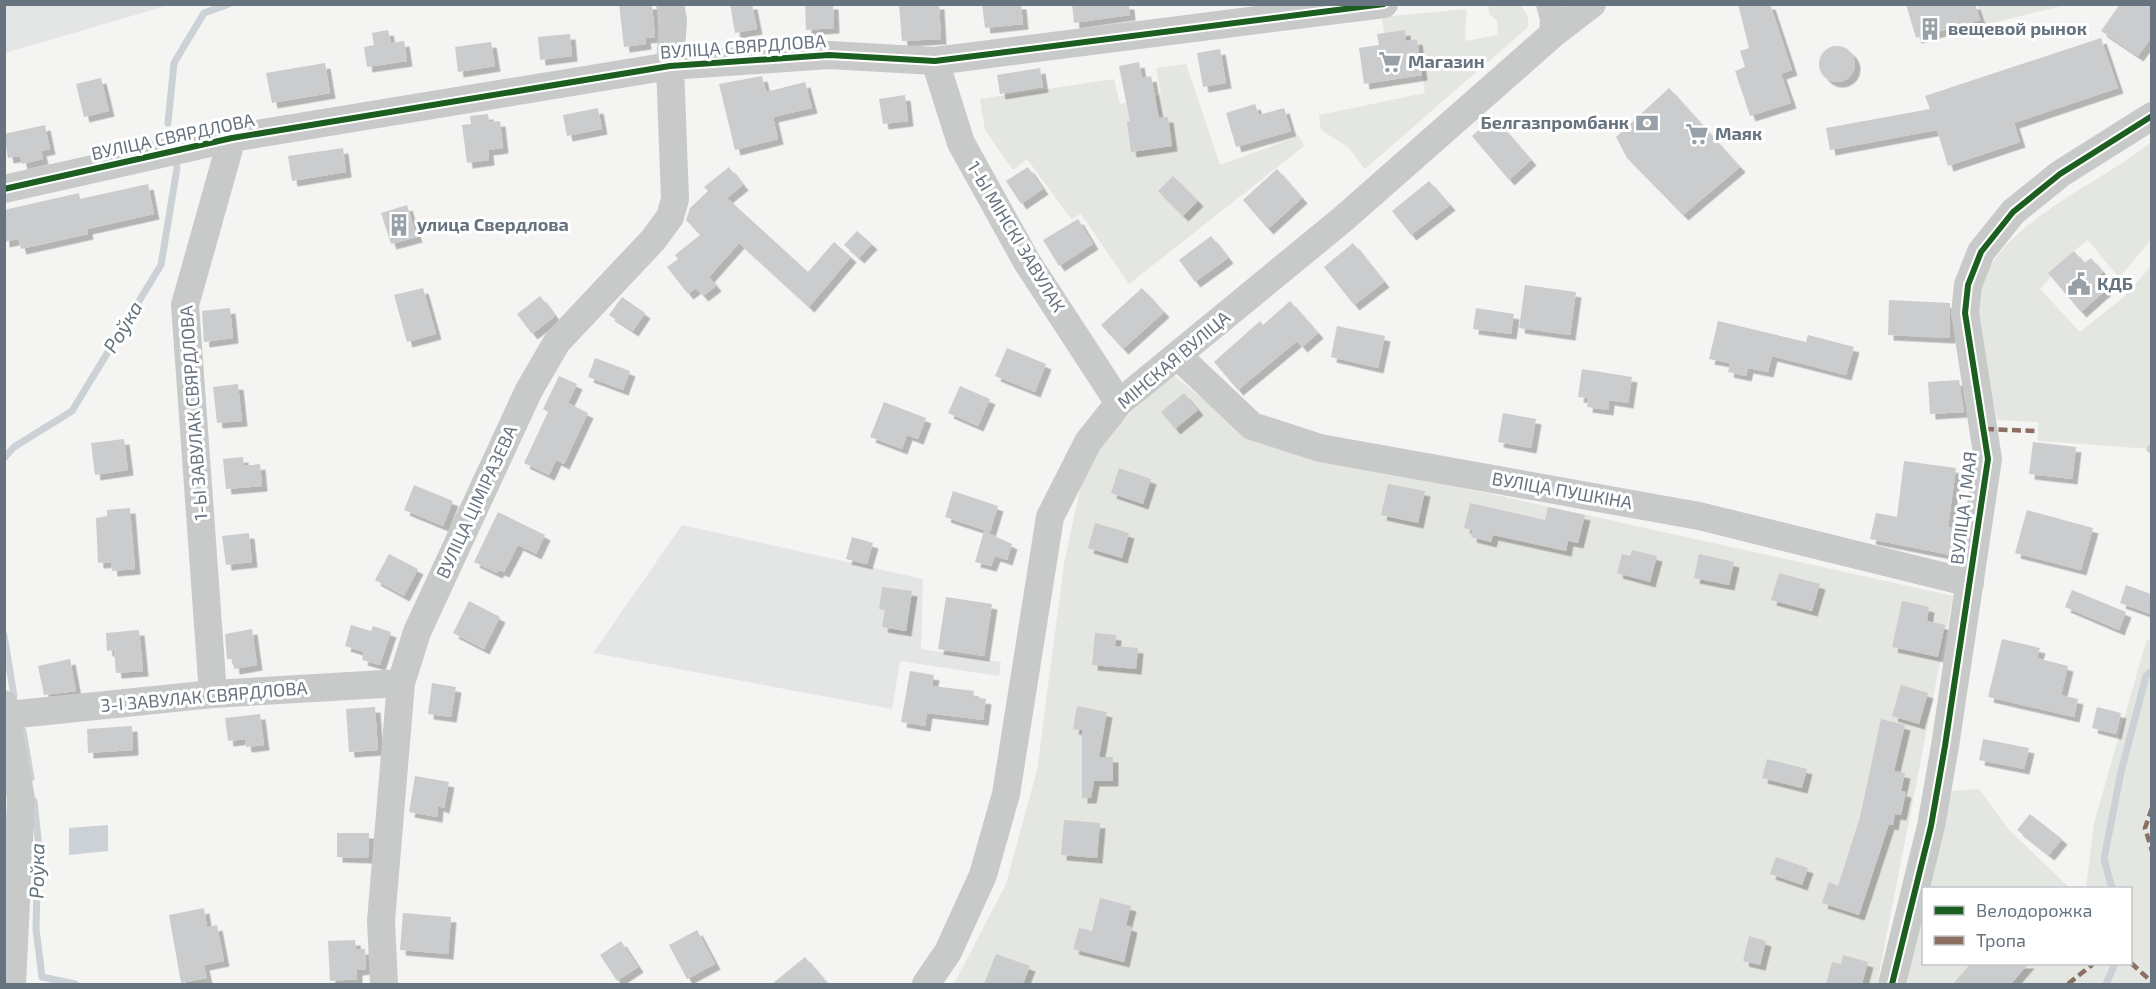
<svg xmlns="http://www.w3.org/2000/svg" width="2156" height="989" font-family="'Exo 2',sans-serif">
  <style>
    .built { fill: #e4e5e5 }
    .green { fill: #e4e6e1 }
    .water { fill: #cbd1d4 }
    .lines { fill: none; stroke-linecap: round; stroke-linejoin: round }
    .stream { stroke: #cbd1d4; stroke-width: 7 }
    .building { fill: #cbcccd; filter: url(#shadow) }
    .minor { stroke: #c8caca; stroke-width: 28 }
    .quiet { stroke: #8d6e63; stroke-width: 4.5; stroke-dasharray: 9 4.5; stroke-linecap: butt }
    .cycleway-casing { stroke: #fff; stroke-width: 10 }
    .cycleway { stroke: #1b5e20; stroke-width: 6 }
    .labels { text-anchor: middle; stroke-width: 6; stroke-linejoin: round; paint-order: stroke }
    .poi-label { font-size: 18px; font-weight: bold; fill: #677480; stroke: #fff; text-anchor: start }
    .street-label { font-size: 18px; fill: #677480; stroke: #fff }
    .water-label { font-size: 20px; font-style: italic; fill: #63757c; stroke: #fff }
  </style>
  <defs>
    <filter id="shadow"><feDropShadow dx="5.5" dy="5.5" stdDeviation="0" flood-color="#0004"/></filter>
  </defs>
  <rect width="100%" height="100%" fill="#f4f4f3"/>
  <!-- built -->
  <path class="built" d="M5 4H169V5L5 53Z
    M682 525 923 579 921 649 1001 662 999 676 900 661 892 709 593 653Z"/>
  <!-- green -->
  <path class="green" d="M1488 5H1521L1528 17V27L1365 169 1348 147 1321 130 1319 115 1425 93 1417 39 1406 41 1404 30 1384 33 1382 17 1466 9C1468 21 1463 29 1466 41L1498 35 1497 21 1489 13Z
    M1978 5V4L2065 5 1984 25Z
    M1186 64 1220 165 1299 136 1304 146 1129 284 1081 214 1071 219 1027 159 1013 170 985 130 980 99 1114 79 1120 104 1161 95 1156 68Z
    M2151 142V240L2119 278 2088 240 2074 251 2040 289 2080 332 2125 296 2151 266V449L2038 441V422L1997 420C1991 395 1986 369 1981 343 1979 334 1974 322 1975 312 1979 229 2096 188 2151 142Z
    M1172 374 1243 432 1315 455 1953 596 1877 984H954L1006 884 1037 770 1064 564 1082 479 1108 434Z
    M2151 638V984H1907L1923 912 1924 964H2130V888H2086L2094 823 2146 642Z
    M1979 789 2010 831 2070 888H1929L1951 791Z"/>
  <!-- water -->
  <path class="water" d="M108 825V851L69 855V828Z"/>
  <g class="lines">
    <!-- stream -->
    <path class="stream" d="M168 123 174 63 204 13 229 4
      M2150 449 2152 447
      M4 458 14 447 72 411 161 265 177 168 175 159
      M4 635 14 696
      M23 731 31 778
      M34 801 38 838 36 929 42 977 75 984
      M2112 888 2104 859 2121 772 2146 676 2152 671
      M2106 984 2115 964"/>
  </g>
  <!-- building -->
  <path class="building" d="M619 4H652L655 37 645 38 646 44 624 47Z
    M730 4H752L757 29 735 33Z
    M805 4H833L834 28 806 30Z
    M899 4H939L941 39 902 41Z
    M982 4H1021L1023 24 985 28Z
    M1072 4H1129L1130 15 1074 23Z
    M1738 4H1770L1792 70 1781 74 1791 103 1750 116 1735 71 1745 67 1740 51 1749 48Z
    M1906 4H1975L1980 20 1916 38Z
    M2120 4H2151V38L2138 56 2101 31Z
    M388 30 391 43 404 41 407 61 367 67 364 47 374 45 372 33Z
    M1405 30 1406 41 1417 39 1422 75 1364 84 1359 48 1379 45 1377 34Z
    M570 34 572 56 540 60 538 37Z
    M2101 38 2118 88 2014 123 2020 142 1948 166 1937 130 1830 150 1826 128 1930 109 1925 96Z
    M491 42 495 66 458 72 455 47Z
    M1819 64a18 18 0 1 1 36 0a18 18 0 1 1-36 0Z
    M1220 49 1226 83 1203 87 1197 53Z
    M1139 62 1142 78 1151 76 1159 118 1168 117 1172 146 1131 152 1127 122 1130 121 1119 66Z
    M325 63 330 93 272 103 266 73Z
    M1040 68 1043 87 1000 94 997 75Z
    M762 76 766 92 805 82 812 108 773 117 778 139 735 150 719 84Z
    M101 78 109 111 84 117 76 84Z
    M1669 88 1740 167 1683 215 1627 158 1616 137Z
    M905 95 908 121 883 124 879 99Z
    M1255 104 1259 115 1284 108 1291 131 1236 147 1226 113Z
    M598 108 602 129 567 136 563 115Z
    M488 114 489 122 500 121 503 148 488 150 489 160 467 163 462 125 471 124 470 116Z
    M1494 117 1531 160 1509 180 1472 136Z
    M45 125 50 149 41 151 43 159 22 164 20 156 8 158 4 134Z
    M343 148 346 172 292 181 288 156Z
    M729 167 743 185 727 198 808 272 834 242 851 257 809 307 739 243 709 277 716 286 703 296 696 288 688 294 667 267 678 259 675 255 700 235 686 220 690 208 708 191 704 187Z
    M1028 167 1043 189 1021 204 1006 181Z
    M1277 169 1302 198 1268 229 1243 200Z
    M1173 176 1198 201 1183 216 1158 191Z
    M1429 181 1450 205 1411 235 1392 211Z
    M148 184 154 214 87 229 88 234 21 249 18 239 4 242V210L79 193 80 199Z
    M407 205 417 237 391 244 381 213Z
    M1078 219 1093 244 1059 266 1043 240Z
    M857 231 872 244 859 258 844 245Z
    M1211 236 1228 258 1195 282 1179 260Z
    M1353 243 1384 282 1354 305 1324 267Z
    M2074 251 2084 263 2091 258 2103 272 2097 277 2107 289 2081 312 2048 273Z
    M1525 285 1576 292 1570 335 1519 328Z
    M423 288 436 334 407 342 394 295Z
    M1142 288 1164 312 1123 349 1101 325Z
    M540 296 555 316 532 334 517 314Z
    M622 297 645 313 633 331 609 315Z
    M1889 300 1950 303V338L1888 335Z
    M1290 301 1318 333 1302 347 1297 341 1238 390 1214 362 1260 321 1263 325Z
    M230 308 233 338 204 342 202 311Z
    M1476 308 1514 314 1511 334 1473 329Z
    M1718 321 1806 342 1808 335 1854 347 1846 375 1772 356 1768 372 1748 368 1746 376 1728 372 1730 363 1709 359Z
    M1337 326 1385 336 1378 368 1331 357Z
    M1007 348 1046 364 1035 392 995 376Z
    M595 358 630 371 623 390 588 377Z
    M1582 369 1632 377 1628 403 1609 400 1608 410 1587 407 1588 398 1578 397Z
    M559 376 577 384 568 403 588 413 564 464 556 460 549 475 524 463 548 412 543 409Z
    M1959 380 1964 412 1930 414 1928 382Z
    M238 384 242 421 217 423 213 387Z
    M960 386 990 399 978 426 948 413Z
    M1184 393 1198 410 1175 429 1161 412Z
    M884 402 926 418 918 439 907 435 902 449 870 437Z
    M1503 413 1536 419 1531 448 1498 442Z
    M124 439 128 470 95 475 91 443Z
    M2033 442 2076 447 2072 479 2029 474Z
    M243 457 244 466 260 464 262 486 226 489 223 459Z
    M1904 461 1956 468 1948 527 1955 529 1950 555 1870 539 1876 513 1897 517Z
    M1119 468 1151 479 1143 504 1111 493Z
    M1388 484 1425 491 1418 523 1381 515Z
    M414 485 453 501 443 526 404 510Z
    M953 491 998 506 990 532 945 517Z
    M1470 503 1545 520 1548 507 1585 515 1578 543 1568 541 1566 551 1493 535 1491 542 1471 537 1472 530 1464 528Z
    M130 508 135 569 112 571 111 562 98 563 96 518 107 516V510Z
    M2027 510 2093 528 2081 570 2015 553Z
    M498 512 545 535 536 554 518 545 504 572 499 570 497 573 474 562Z
    M1095 523 1129 533 1122 558 1088 548Z
    M984 531 1012 544 1007 560 995 556 991 566 975 562Z
    M249 533 252 562 226 565 222 536Z
    M852 537 873 543 867 564 846 559Z
    M1632 550 1657 556 1650 582 1617 573 1622 554 1630 556Z
    M389 554 418 569 404 596 375 580Z
    M1699 554 1734 562 1729 585 1694 578Z
    M1779 573 1820 584 1812 611 1771 600Z
    M2126 585 2151 594V614L2120 603Z
    M882 587 912 591 906 631 882 627 885 610 879 609Z
    M2072 590 2126 612 2119 630 2065 607Z
    M946 597 992 604 984 656 938 649Z
    M469 601 500 617 484 649 453 633Z
    M1902 601 1929 607 1927 621 1945 625 1938 657 1892 647Z
    M351 625 371 631 373 626 391 632 380 665 362 660 364 652 345 646Z
    M252 629 257 665 234 669 233 659H227L225 634Z
    M139 630 143 671 116 673 114 650 107 651 106 633Z
    M1095 633 1116 635 1115 646 1138 648 1136 669 1092 665Z
    M2002 639 2040 648 2037 658 2068 666 2061 695 2078 699 2074 717 1988 697Z
    M70 659 76 691 44 695 38 666Z
    M910 671 934 675 932 686 974 691 973 697 986 699 983 720 927 713 925 726 901 722Z
    M432 683 456 687 451 717 428 714Z
    M1901 685 1928 693 1919 724 1892 716Z
    M1077 706 1107 712 1099 757H1113V781H1094L1091 798H1082V730L1073 729Z
    M375 707 378 750 349 752 346 709Z
    M2097 707 2121 713 2116 734 2092 728Z
    M260 714 264 745 246 747 245 739 228 741 225 718Z
    M1881 719 1905 725 1894 771 1905 773 1901 791 1906 792 1901 815 1895 814 1893 825 1889 824 1859 915 1822 903 1829 882 1838 886 1860 817Z
    M132 726 133 750 88 753 87 729Z
    M1983 739 2029 748 2024 769 1979 760Z
    M1767 759 1807 769 1802 788 1762 778Z
    M415 776 449 782 444 808 438 806 437 817 409 812Z
    M2030 814 2062 839 2049 855 2017 830Z
    M1064 820 1100 823 1097 858 1061 855Z
    M337 833H369L368 858 337 857Z
    M1776 857 1808 868 1802 885 1770 874Z
    M1100 898 1131 906 1126 925 1132 927 1124 962 1073 949 1079 928 1092 931Z
    M204 908 207 927 217 925 224 961 204 965 207 978 181 983 169 915Z
    M403 913 451 917 448 954 400 950Z
    M697 930 715 964 687 979 669 945Z
    M1749 936 1766 941 1760 965 1743 961Z
    M355 940 356 949H365L366 969 357 970V979L330 981 328 941Z
    M621 941 638 967 617 981 600 955Z
    M996 954 1030 966 1023 984H984Z
    M1843 955 1868 962 1862 984H1826L1832 962 1841 964Z
    M805 957 828 984H772Z
    M1971 963H2029L2011 984H1953Z"/>
  <g class="lines">
    <!-- minor -->
    <path class="minor" d="M1550 4 1554 19 1553 34
      M935 61 961 143 1027 262 1119 403
      M4 189 232 138 670 66 829 55 935 61 1384 4
      M1178 356 1252 426 1320 448 1699 516 1970 583
      M213 694 185 305 232 138
      M4 704 21 799 12 984
      M8 715 213 694 401 683
      M384 984 381 921 401 683 417 632 529 390 557 342 653 240 670 217 675 199 670 66 673 20 670 4
      M926 984 948 952 983 875 1006 794 1050 517 1088 442 1119 403 1343 219 1553 34 1592 4
      M1892 984 1931 826 1945 746 1988 459 1965 313 1968 285 1981 252 2013 212 2060 174 2152 116"/>
    <!-- quiet -->
    <path class="quiet" d="M1985 429 2036 431
      M2152 808 2145 828 2152 851
      M2131 963 2152 982
      M2068 984 2093 964"/>
    <!-- cycleway casing -->
    <g class="cycleway-casing">
      <path id="cycleway" d="M4 189 232 138 670 66 829 55 935 61 1384 4
        M1892 984 1931 826 1945 746 1988 459 1965 313 1968 285 1981 252 2013 212 2060 174 2152 116"/>
    </g>
    <!-- cycleway -->
    <use href="#cycleway" class="cycleway"/>
  </g>
  <!-- icons -->
  <defs>
    <g id="building-bare" transform="scale(1.8)"><path d="M-4-6H4V6H1V3H-1V6H-4ZM-2.5-4.3h1.7v1.8h-1.7ZM.8-4.3h1.7v1.8H.8ZM-2.5-1h1.7V.8h-1.7ZM.8-1h1.7V.8H.8Z" fill="#98a1a8" stroke="#fff" stroke-width="2.5" paint-order="stroke"/></g>
    <g id="supermarket-bare" transform="scale(1.8)"><path d="M-6-5.5h2.5l.6 2H6L4.5 2H-2.5L-4.4-4H-6ZM-1.5 3.2a1.3 1.3 0 1 0 .1 0ZM3 3.2a1.3 1.3 0 1 0 .1 0Z" fill="#98a1a8" stroke="#fff" stroke-width="2.5" paint-order="stroke"/></g>
    <g id="bank-bare" transform="scale(1.8)"><path d="M-6-4H6V4H-6ZM0-2.3a2.3 2.3 0 1 0 0 4.6a2.3 2.3 0 1 0 0-4.6Z" fill="#98a1a8" stroke="#fff" stroke-width="2.5" paint-order="stroke"/></g>
    <g id="civic-bare" transform="scale(1.8)"><path d="M-.6-6.5H3V-4.5H.6V-3L4-1V1h2V6H-6V1h2V-1L-.6-3ZM-1.2 2.5V6h2.4V2.5Z" fill="#98a1a8" stroke="#fff" stroke-width="2.5" paint-order="stroke"/></g>
  </defs>
  <g fill-rule="evenodd">
    <use href="#building-bare" x="1930" y="29"/>
    <use href="#supermarket-bare" x="1390" y="62"/>
    <use href="#bank-bare" x="1647" y="123"/>
    <use href="#supermarket-bare" x="1697" y="134"/>
    <use href="#building-bare" x="399" y="225"/>
    <use href="#civic-bare" x="2079" y="284"/>
  </g>
  <g class="labels">
    <!-- poi labels -->
    <g class="poi-label">
      <text x="1948" y="35">вещевой рынок</text>
      <text x="1408" y="68">Магазин</text>
      <text x="1629" y="129" text-anchor="end">Белгазпромбанк</text>
      <text x="1715" y="140">Маяк</text>
      <text x="417" y="231">улица Свердлова</text>
      <text x="2097" y="290">КДБ</text>
    </g>
    <!-- street labels -->
    <g class="street-label">
      <text transform="translate(743 47) rotate(-4)" y="6">ВУЛІЦА СВЯРДЛОВА</text>
      <text transform="translate(173 137) rotate(-12)" y="6">ВУЛІЦА СВЯРДЛОВА</text>
      <text transform="translate(1016 237) rotate(59)" y="6">1-Ы МІНСКІ ЗАВУЛАК</text>
      <text transform="translate(1174 360) rotate(-40)" y="6">МІНСКАЯ ВУЛІЦА</text>
      <text transform="translate(194 413) rotate(-94)" y="6">1-Ы ЗАВУЛАК СВЯРДЛОВА</text>
      <text transform="translate(1562 491) rotate(10)" y="6">ВУЛІЦА ПУШКІНА</text>
      <text transform="translate(477 502) rotate(-65)" y="6">ВУЛІЦА ЦІМІРАЗЕВА</text>
      <text transform="translate(1964 508) rotate(-83)" y="6">ВУЛІЦА 1 МАЯ</text>
      <text transform="translate(204 697) rotate(-5)" y="6">3-І ЗАВУЛАК СВЯРДЛОВА</text>
    </g>
    <!-- water labels -->
    <g class="water-label">
      <text transform="translate(123 327) rotate(-59)" y="7">Роўка</text>
      <text transform="translate(37 871) rotate(-89)" y="7">Роўка</text>
    </g>
  </g>
  <!-- border -->
  <rect width="2156" height="989" fill="none" stroke="#677480" stroke-width="12"/>
  <!-- legend -->
  <rect x="1922" y="887" width="210" height="78" fill="#ffffff" stroke="#c2c7cc" stroke-width="1.5"/>
  <rect x="1934" y="906" width="30" height="9" fill="#1b5e20" stroke="#c2c7cc" stroke-width="1.5"/>
  <text x="1976" y="917" font-size="18" fill="#677480">Велодорожка</text>
  <rect x="1934" y="936" width="30" height="9" fill="#8d6e63" stroke="#c2c7cc" stroke-width="1.5"/>
  <text x="1976" y="947" font-size="18" fill="#677480">Тропа</text>
</svg>
